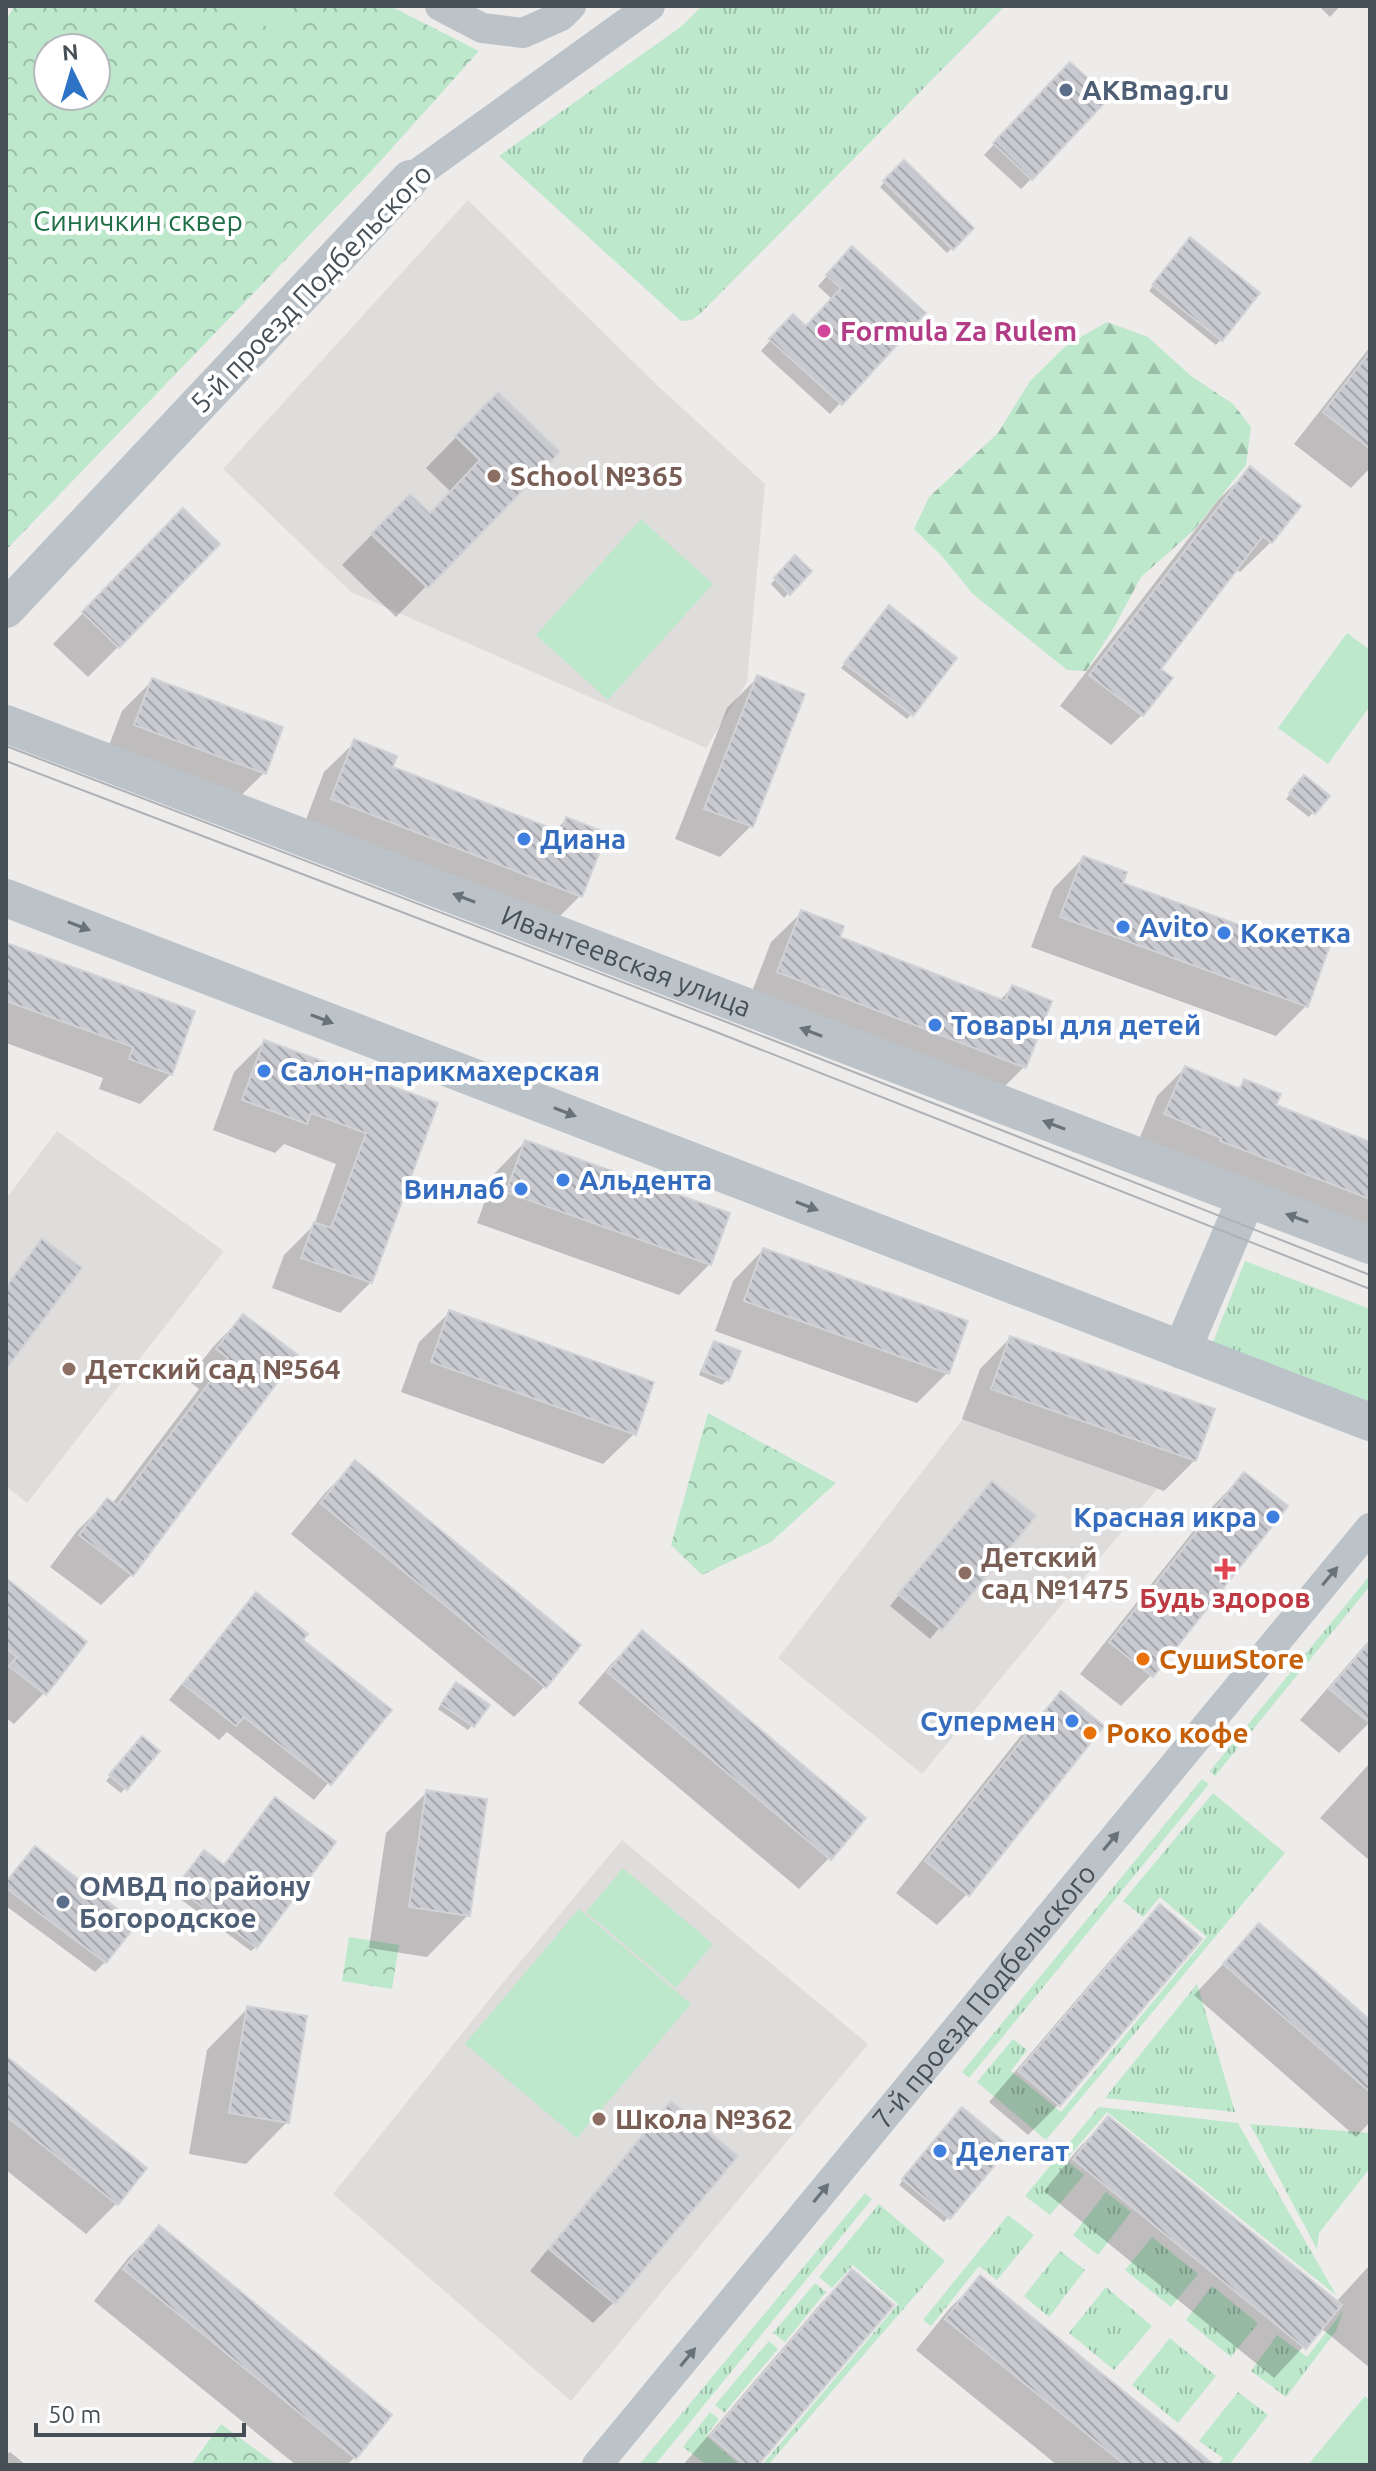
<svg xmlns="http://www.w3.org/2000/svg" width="1376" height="2471" font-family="Ubuntu,sans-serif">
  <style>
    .education { fill: #dfdcdc }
    .grass { fill: url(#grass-tufts) }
    .forest { fill: url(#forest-firs) }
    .park { fill: url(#park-crowns); fill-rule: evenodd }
    .pitch { fill: #bde8cc }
    .shadow { fill: #0003 }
    .building { fill: url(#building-back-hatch); stroke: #d0d2d6; stroke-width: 2 }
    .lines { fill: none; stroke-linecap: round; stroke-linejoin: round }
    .minor { stroke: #bbc3c9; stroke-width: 30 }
    .tertiary { stroke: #bbc3c9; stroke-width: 38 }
    .tram { stroke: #aeb1b5; stroke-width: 2 }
    .oneway { fill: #697278 }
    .service-dot { fill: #5c6f8a; stroke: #fff; stroke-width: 3 }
    .hotel-dot { fill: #d1479c; stroke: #fff; stroke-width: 3 }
    .education-dot { fill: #8d6e63; stroke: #fff; stroke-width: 3 }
    .shop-dot { fill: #3f7fe0; stroke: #fff; stroke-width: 3 }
    .health-dot { fill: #e0444e; stroke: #fff; stroke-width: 3 }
    .food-dot { fill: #e8710a; stroke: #fff; stroke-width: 3 }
    .labels { text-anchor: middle; stroke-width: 8; stroke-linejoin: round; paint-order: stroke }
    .service-label { font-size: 28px; font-weight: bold; fill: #4e5e75; stroke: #fff; text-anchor: start }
    .park-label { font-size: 28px; fill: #206e45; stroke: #fff }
    .street-label { font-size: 28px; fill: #464f56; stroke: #fff }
    .hotel-label { font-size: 28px; font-weight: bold; fill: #b23c85; stroke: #fff; text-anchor: start }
    .education-label { font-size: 28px; font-weight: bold; fill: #785e54; stroke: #fff; text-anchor: start }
    .shop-label { font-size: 28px; font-weight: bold; fill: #366cbe; stroke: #fff; text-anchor: start }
    .health-label { font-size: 28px; font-weight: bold; fill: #be3a42; stroke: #fff }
    .food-label { font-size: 28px; font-weight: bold; fill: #c56008; stroke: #fff; text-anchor: start }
  </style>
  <defs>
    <pattern id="grass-tufts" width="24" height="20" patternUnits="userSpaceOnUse" patternTransform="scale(2)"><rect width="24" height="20" fill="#bde8cc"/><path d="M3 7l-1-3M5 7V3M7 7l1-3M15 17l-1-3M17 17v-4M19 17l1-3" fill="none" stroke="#9bbea8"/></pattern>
    <pattern id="forest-firs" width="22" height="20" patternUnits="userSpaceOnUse" patternTransform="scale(2)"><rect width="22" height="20" fill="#bde8cc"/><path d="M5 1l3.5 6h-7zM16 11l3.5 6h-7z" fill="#9bbea8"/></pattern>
    <pattern id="park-crowns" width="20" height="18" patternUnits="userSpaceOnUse" patternTransform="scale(2)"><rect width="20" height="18" fill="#bde8cc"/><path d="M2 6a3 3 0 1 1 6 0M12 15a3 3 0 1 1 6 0" fill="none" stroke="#9bbea8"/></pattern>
    <pattern id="building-back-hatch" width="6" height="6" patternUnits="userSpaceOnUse" patternTransform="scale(2)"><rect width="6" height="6" fill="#c9cad0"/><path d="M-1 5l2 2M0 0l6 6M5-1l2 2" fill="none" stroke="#a5a6ac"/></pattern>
  </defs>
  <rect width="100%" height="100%" fill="#eeebeb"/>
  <!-- education -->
  <path class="education" d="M468 200 658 386 765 484 747 682 706 748 351 592 223 469Z
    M57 1131 224 1251 27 1503 6 1486V1199Z
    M963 1419 1157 1489 922 1774 778 1658Z
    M622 1840 868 2044 571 2401 333 2194 496 1991Z"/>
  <!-- grass -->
  <path class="grass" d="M702 6H1005L699 315 691 320 681 321 499 156 682 26Z
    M1245 1261 1370 1309V1403L1213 1342Z
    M1370 1575V1586L1215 1776 1210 1771Z
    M1202 1779 1209 1784 969 2078 962 2072Z
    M1213 1793 1285 1853 1046 2140 977 2082 1013 2039 1027 2050 1011 2071 1061 2112 1207 1937 1160 1897 1143 1917 1123 1901Z
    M1197 1984 1235 2112 1105 2098Z
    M1099 2107 1238 2123 1336 2295 1107 2112 1066 2160 1084 2175 1050 2215 1025 2196Z
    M1250 2124 1370 2133V2168L1319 2233 1317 2249Z
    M1106 2192 1131 2212 1098 2255 1073 2235Z
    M865 2193 872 2199 655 2465H639Z
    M879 2204 945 2261 768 2465H762L898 2304 853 2265 832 2288 819 2277Z
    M1008 2215 1034 2235 997 2280 979 2266 931 2326 923 2320Z
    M1152 2237 1198 2274 1171 2307 1125 2270Z
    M1060 2251 1085 2270 1049 2317 1024 2296Z
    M815 2283 826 2292 785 2342 773 2333Z
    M1212 2286 1258 2323 1231 2357 1186 2320Z
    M1106 2287 1152 2326 1114 2370 1069 2333Z
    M1343 2311 1336 2331 1286 2397 1251 2371 1277 2335 1307 2357Z
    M1170 2338 1216 2376 1178 2423 1132 2385Z
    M769 2341 778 2349 724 2413 715 2405Z
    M1238 2392 1268 2415 1229 2465H1218L1223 2458 1199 2441Z
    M710 2412 719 2419 706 2436 740 2465H707L683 2447Z"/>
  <!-- forest -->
  <path class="forest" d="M1107 322 1148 337 1191 376 1233 404 1251 427 1246 465 1193 531 1141 577 1113 629 1086 671 1067 670 973 594 941 555 914 529 929 497 998 433 1030 381 1067 345Z"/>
  <!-- park -->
  <path class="park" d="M14 6H390L479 51 375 167 6 550V21ZM48 48H96V96H48Z
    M708 1413 836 1483 771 1542 702 1575 671 1545Z
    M349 1937 399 1945 392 1989 342 1981Z
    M221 2424 277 2465H191Z"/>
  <!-- pitch -->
  <path class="pitch" d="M223 6H290L278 32Z
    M641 519 713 584 608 700 536 635Z
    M1347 633 1370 650V706L1328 764 1278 728Z
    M623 1868 713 1944 676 1988 586 1912Z
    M579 1909 691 2004 577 2138 465 2044Z
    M1365 2396 1370 2401V2465H1308Z"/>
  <!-- shadow -->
  <path class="shadow" d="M1319 6H1340L1330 17Z
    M1060 74 1031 179 1021 189 984 155Z
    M904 162 971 228 947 253 880 187Z
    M1186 244 1258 293 1216 345 1149 291Z
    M842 259 923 313 830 414 761 351 782 327 806 329 833 300 818 286Z
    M1370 347V468L1351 488 1294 444Z
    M468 425 557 452 396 617 342 565 410 496 429 515 451 492 426 468Z
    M1250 469 1271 542 1240 572 1236 569 1158 669 1142 715 1111 745 1060 706 1219 499Z
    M152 542 118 647 88 677 53 644Z
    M795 558 809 571 784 598 771 584Z
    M884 613 911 714 907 719 841 668Z
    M757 678 802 695 751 826 720 857 675 839 727 708Z
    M152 681 264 773 233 803 105 756 122 711Z
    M355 742 390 768 554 831 567 819 580 896 550 926 302 830 324 772Z
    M1300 782 1327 796 1309 817 1286 799Z
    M1083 858 1120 884 1275 940 1286 928 1306 1006 1276 1036 1031 947 1053 889Z
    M802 912 838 938 999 1001 1012 988 1024 1067 994 1097 748 1002 771 942Z
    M6 945 171 1074 140 1104 99 1089 103 1078 6 1043Z
    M264 1042 436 1104 371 1282 340 1313 272 1288 284 1255 314 1225 336 1164 284 1144 275 1153 213 1130 234 1072Z
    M1185 1068 1236 1090 1244 1082 1274 1106 1370 1144V1238L1138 1142 1157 1096Z
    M525 1142 710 1264 679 1295 477 1223 495 1173Z
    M763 1250 947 1373 917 1403 715 1331 733 1281Z
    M450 1312 634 1434 603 1464 401 1392 419 1342Z
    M243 1316 295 1355 131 1575 101 1605 50 1567 77 1531 107 1501 112 1504 199 1389 187 1380 213 1347Z
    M1010 1338 1195 1460 1164 1491 962 1419 980 1369Z
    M714 1343 738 1352 727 1380 722 1385 699 1375 710 1348Z
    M355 1463 545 1686 514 1717 291 1534 325 1493Z
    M1244 1474 1151 1675 1121 1706 1080 1674 1214 1505Z
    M982 1494 1033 1517 930 1639 890 1606Z
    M6 1581 44 1693 14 1724 6 1718Z
    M256 1595 301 1640 389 1710 314 1800 227 1732 219 1740 169 1700 240 1611Z
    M643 1633 829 1858 799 1889 578 1703 612 1663Z
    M1370 1639V1722L1339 1753 1300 1720Z
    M452 1689 487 1706 468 1730 438 1709Z
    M1061 1694 967 1894 937 1925 896 1893 1030 1724Z
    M138 1743 157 1751 121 1793 106 1781Z
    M1370 1763V1861L1320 1818Z
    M427 1792 468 1915 427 1957 369 1948 386 1833Z
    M199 1857 256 1947 251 1951 172 1893Z
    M6 1882 105 1962 95 1972 6 1906Z
    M1160 1907 1058 2105 1028 2135 989 2102 1130 1937Z
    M1259 1926 1370 2022V2122L1356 2137 1194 1995Z
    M248 2008 287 2122 246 2164 189 2154 207 2050Z
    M6 2058 144 2169 116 2204 86 2234 6 2170Z
    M671 2104 614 2302 593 2323 530 2271 650 2125Z
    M958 2114 1007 2147 944 2222 899 2185Z
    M1109 2118 1335 2303 1370 2265V2368L1321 2328 1274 2378 1044 2191 1078 2149Z
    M159 2228 355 2457 347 2465H296L94 2301 128 2258Z
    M852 2272 755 2465H683L822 2302Z
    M981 2278 1211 2465H1057L916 2350 950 2308Z
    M10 2452 26 2465H6V2455Z"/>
  <!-- building -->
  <path class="building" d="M1070 62 1109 98 1032 180 993 143Z
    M904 160 974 228 953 250 883 181Z
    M1190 237 1260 293 1222 341 1152 285Z
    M852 246 926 313 842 405 769 339 793 314 806 326 841 288 826 275Z
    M1370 352V449L1323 412Z
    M498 392 560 452 428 588 371 534 410 494 430 513 480 460 455 436Z
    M1250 466 1301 506 1272 543 1263 536 1161 669 1173 678 1143 716 1089 675Z
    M183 508 220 544 119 648 82 612Z
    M795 555 812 571 790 595 774 578Z
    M889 605 957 658 913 716 844 663Z
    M757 675 805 694 753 827 704 809Z
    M152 678 283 727 266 774 134 725Z
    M354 739 397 756 393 767 561 832 566 817 607 833 582 897 331 799Z
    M1304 775 1330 796 1315 814 1289 793Z
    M1083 856 1127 872 1123 883 1281 940 1286 926 1331 942 1308 1007 1060 917Z
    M801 910 844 926 840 937 1005 1001 1012 985 1052 1001 1026 1068 777 972Z
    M6 943 195 1011 172 1075 129 1059 133 1047 6 1001Z
    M264 1040 438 1103 372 1283 301 1258 314 1222 331 1228 366 1133 311 1113 307 1124 242 1100Z
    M1185 1066 1240 1089 1244 1079 1281 1094 1276 1105 1370 1142V1199L1220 1141 1221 1138 1164 1114Z
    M525 1140 730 1213 711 1265 506 1192Z
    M42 1238 82 1268 6 1369V1287Z
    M763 1248 968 1321 949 1374 744 1301Z
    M449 1310 654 1382 636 1435 431 1362Z
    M243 1314 298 1355 133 1576 79 1535 107 1498 117 1505 228 1358 216 1349Z
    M1010 1336 1215 1409 1196 1461 991 1389Z
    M714 1341 741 1351 729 1381 702 1371Z
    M355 1460 581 1645 546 1688 320 1503Z
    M1244 1472 1288 1506 1153 1677 1109 1642Z
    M992 1481 1036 1516 942 1630 898 1594Z
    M6 1578 87 1642 46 1695 9 1666 17 1657 6 1648Z
    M256 1592 308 1634 303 1640 392 1710 331 1785 244 1717 236 1726 183 1684Z
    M642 1630 866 1818 831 1860 607 1672Z
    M1370 1641V1723L1329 1689Z
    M456 1682 490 1705 474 1727 441 1704Z
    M1061 1691 1104 1726 969 1896 925 1861Z
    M142 1736 160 1751 127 1790 109 1775Z
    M426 1790 487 1799 470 1916 409 1907Z
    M275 1797 336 1842 257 1948 176 1887 204 1850 224 1865Z
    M35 1846 137 1924 106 1963 6 1888V1882Z
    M1160 1904 1202 1939 1060 2106 1018 2071Z
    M1259 1923 1370 2020V2092L1223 1964Z
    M247 2006 307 2016 289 2123 229 2113Z
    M6 2056 147 2168 118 2205 6 2116Z
    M671 2101 738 2156 615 2304 549 2249Z
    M962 2107 1010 2147 950 2219 902 2179Z
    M1108 2116 1342 2305 1306 2349 1073 2159Z
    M159 2225 392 2415 356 2459 123 2269Z
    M852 2269 894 2305 758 2465H745L710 2436Z
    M980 2275 1179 2436 1214 2465H1125L945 2319Z"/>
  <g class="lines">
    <!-- minor -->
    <g class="minor">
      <path d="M440 6 482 28 523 33 561 16 571 6"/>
      <path d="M410 179 650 6"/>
      <path id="s1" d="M597 2465 1370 1528"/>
    </g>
    <!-- tertiary -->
    <g class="tertiary">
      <path d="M6 609 410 179"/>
      <path id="s2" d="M6 724 1370 1245"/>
      <path d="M6 898 1370 1422"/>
      <path d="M1182 1350 1246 1199"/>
    </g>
    <!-- tram -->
    <path class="tram" d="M6 746 724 1021 1370 1275
      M6 761 711 1030 1370 1289"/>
  </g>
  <!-- one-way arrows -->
  <defs><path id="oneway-solid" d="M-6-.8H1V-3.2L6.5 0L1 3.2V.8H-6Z" transform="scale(2)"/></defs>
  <g class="oneway">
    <use href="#oneway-solid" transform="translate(464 898) rotate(-159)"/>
    <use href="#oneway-solid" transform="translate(79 926) rotate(21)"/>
    <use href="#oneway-solid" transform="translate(322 1019) rotate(21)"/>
    <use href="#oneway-solid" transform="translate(811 1032) rotate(-159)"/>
    <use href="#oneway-solid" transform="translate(565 1112) rotate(21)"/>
    <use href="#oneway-solid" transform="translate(1054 1125) rotate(-159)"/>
    <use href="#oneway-solid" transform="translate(807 1206) rotate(21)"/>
    <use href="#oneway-solid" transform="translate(1297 1218) rotate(-160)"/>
    <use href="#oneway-solid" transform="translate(1330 1576) rotate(-50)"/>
    <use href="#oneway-solid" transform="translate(1111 1841) rotate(-50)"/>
    <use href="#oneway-solid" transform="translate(821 2193) rotate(-51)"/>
    <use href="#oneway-solid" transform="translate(688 2357) rotate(-51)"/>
  </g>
  <!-- markers -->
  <g class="service-dot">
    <circle cx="1066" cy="90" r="8"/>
    <circle cx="63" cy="1902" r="8"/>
  </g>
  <circle class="hotel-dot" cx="824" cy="331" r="8"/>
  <g class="education-dot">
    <circle cx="494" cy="476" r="8"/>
    <circle cx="69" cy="1369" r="8"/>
    <circle cx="965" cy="1573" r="8"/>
    <circle cx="599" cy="2119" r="8"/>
  </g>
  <g class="shop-dot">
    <circle cx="524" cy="839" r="8"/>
    <circle cx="1123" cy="927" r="8"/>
    <circle cx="1224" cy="933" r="8"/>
    <circle cx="935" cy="1025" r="8"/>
    <circle cx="264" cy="1071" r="8"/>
    <circle cx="563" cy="1180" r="8"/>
    <circle cx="521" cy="1189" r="8"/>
    <circle cx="1273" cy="1517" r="8"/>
    <circle cx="1072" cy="1721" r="8"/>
    <circle cx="940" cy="2151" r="8"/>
  </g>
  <path class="health-dot" d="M1221 1557h8v8h8v8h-8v8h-8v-8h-8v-8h8z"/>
  <g class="food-dot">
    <circle cx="1143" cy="1659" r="8"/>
    <circle cx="1090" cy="1733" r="8"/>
  </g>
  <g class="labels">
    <!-- service labels -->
    <g class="service-label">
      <text x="1082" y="100">AKBmag.ru</text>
      <text x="79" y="1896">ОМВД по району<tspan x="79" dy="32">Богородское</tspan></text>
    </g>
    <!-- park labels -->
    <g class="park-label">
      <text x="138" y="231">Синичкин сквер</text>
    </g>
    <!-- street labels -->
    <g class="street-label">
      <text transform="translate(311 288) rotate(-46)" y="10">5-й проезд Подбельского</text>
      <text dy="10" stroke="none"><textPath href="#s2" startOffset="664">Ивантеевская улица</textPath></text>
      <text dy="10" stroke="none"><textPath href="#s1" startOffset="608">7-й проезд Подбельского</textPath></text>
    </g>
    <!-- hotel labels -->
    <g class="hotel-label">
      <text x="840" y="341">Formula Za Rulem</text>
    </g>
    <!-- education labels -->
    <g class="education-label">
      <text x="510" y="486">School №365</text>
      <text x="85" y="1379">Детский сад №564</text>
      <text x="981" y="1567">Детский<tspan x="981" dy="32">сад №1475</tspan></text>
      <text x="615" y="2129">Школа №362</text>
    </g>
    <!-- shop labels -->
    <g class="shop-label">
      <text x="540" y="849">Диана</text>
      <text x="1139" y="937">Avito</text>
      <text x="1240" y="943">Кокетка</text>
      <text x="951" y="1035">Товары для детей</text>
      <text x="280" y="1081">Салон-парикмахерская</text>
      <text x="579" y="1190">Альдента</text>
      <text x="505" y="1199" text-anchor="end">Винлаб</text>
      <text x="1257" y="1527" text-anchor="end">Красная икра</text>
      <text x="1056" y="1731" text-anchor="end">Супермен</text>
      <text x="956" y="2161">Делегат</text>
    </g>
    <!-- health labels -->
    <g class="health-label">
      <text x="1225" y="1608">Будь здоров</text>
    </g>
    <!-- food labels -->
    <g class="food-label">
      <text x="1159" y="1669">СушиStore</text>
      <text x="1106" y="1743">Роко кофе</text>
    </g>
  </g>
  <!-- border -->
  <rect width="1376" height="2471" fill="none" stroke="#464f56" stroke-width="16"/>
  <!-- north arrow -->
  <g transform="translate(72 72) rotate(355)"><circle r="38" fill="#ffffff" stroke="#b5b9bb" stroke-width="2"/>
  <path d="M0-6L14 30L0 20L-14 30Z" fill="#2d73c6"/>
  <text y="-12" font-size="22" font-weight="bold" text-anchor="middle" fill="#464f56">N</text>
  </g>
  <!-- scale -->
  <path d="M36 2423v12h208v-12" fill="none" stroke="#464f56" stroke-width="4"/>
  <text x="48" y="2423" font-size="24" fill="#464f56" stroke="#ffffff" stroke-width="6" paint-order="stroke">50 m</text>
</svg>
